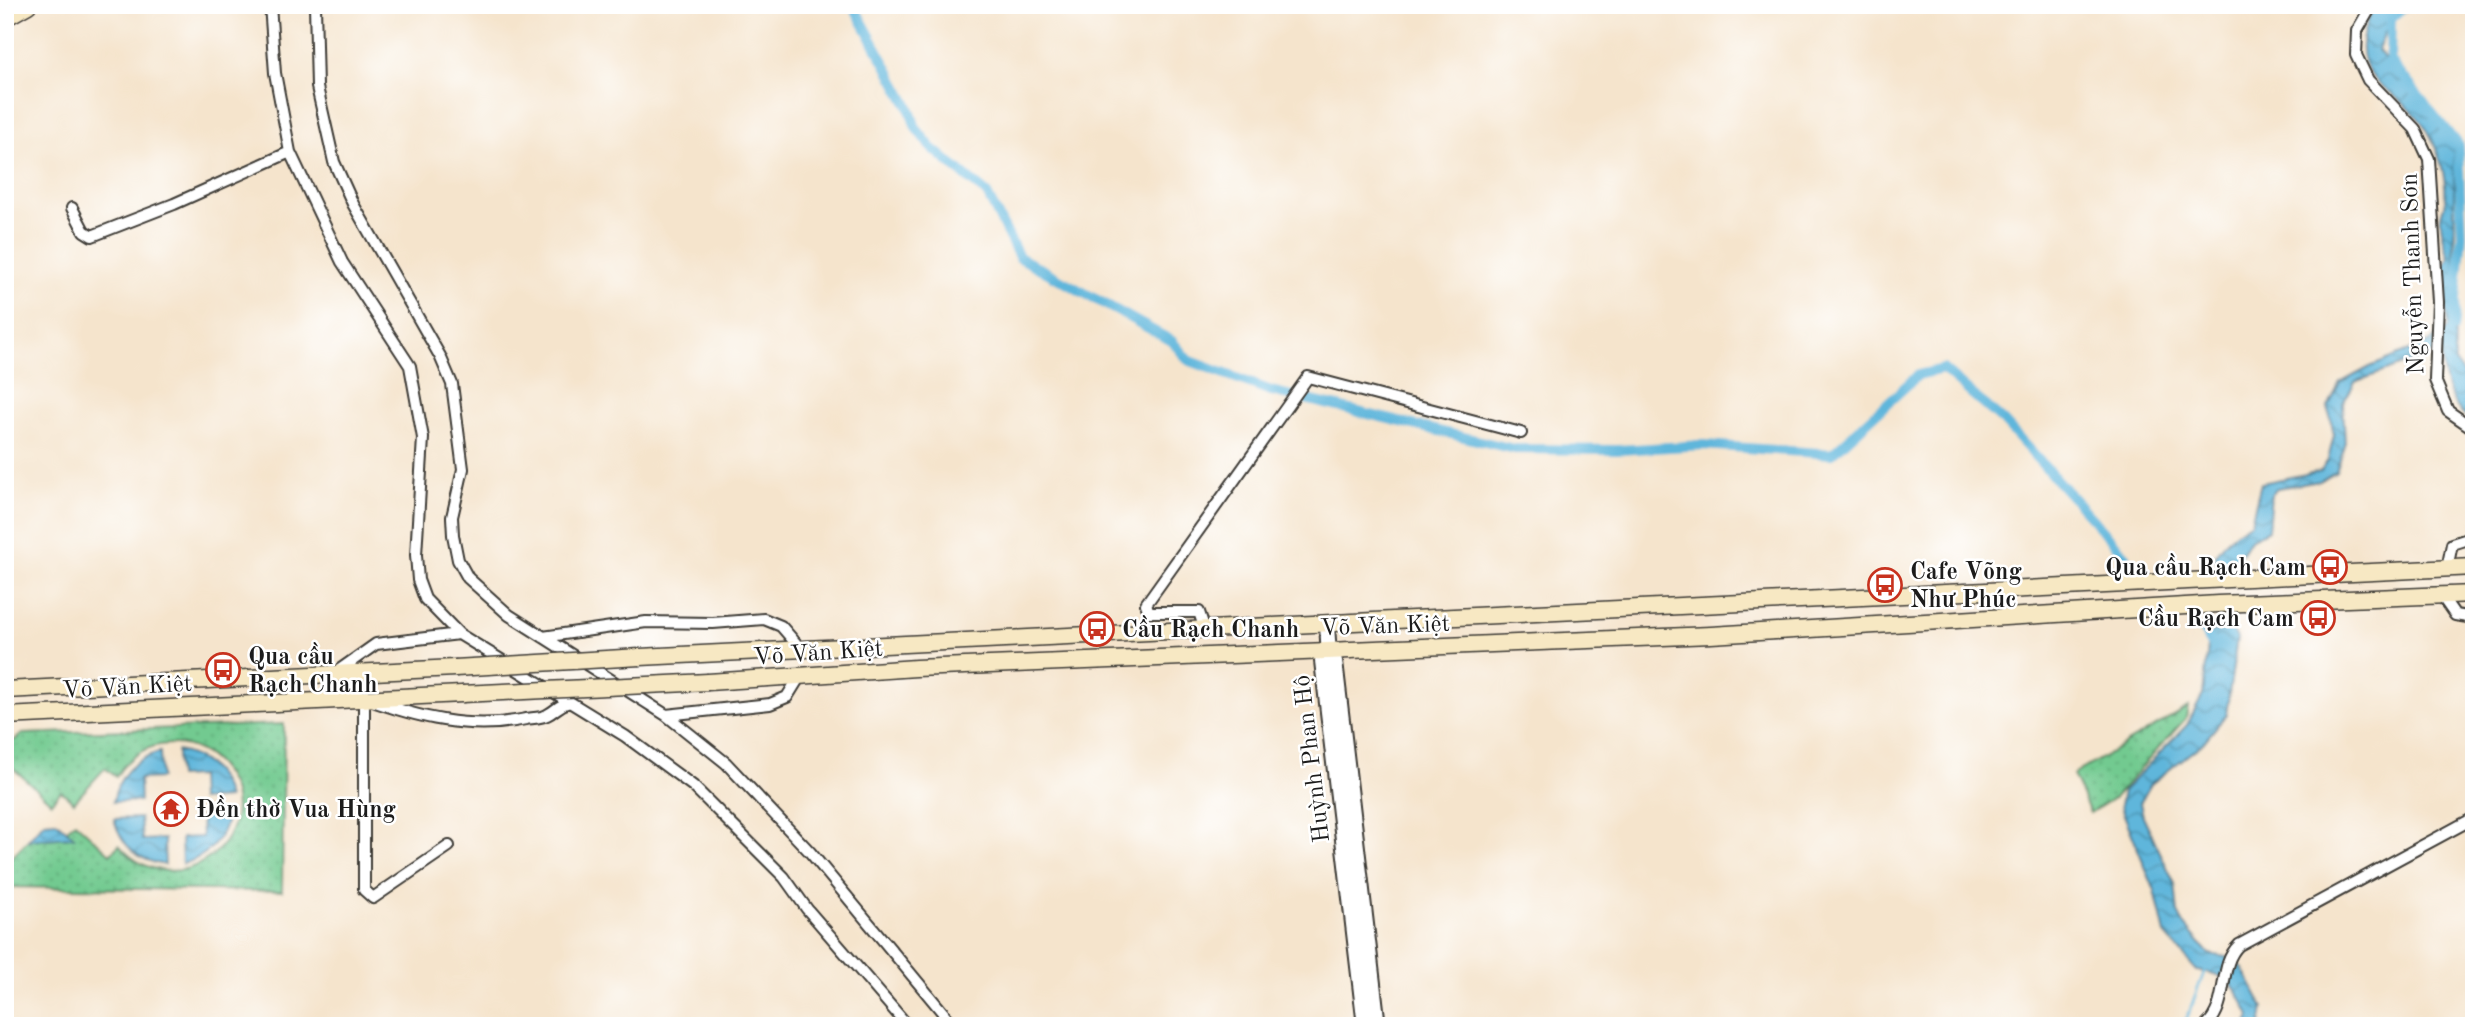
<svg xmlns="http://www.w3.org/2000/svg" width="2479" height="1031" font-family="'Old Standard TT',serif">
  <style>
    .grass { fill: url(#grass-dots); stroke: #477356; stroke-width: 2 }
    .water { fill: url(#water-waves); stroke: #3d697c; stroke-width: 2 }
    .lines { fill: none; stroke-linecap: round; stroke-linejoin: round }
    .stream { stroke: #5eb6db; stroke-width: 2.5 }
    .canal { stroke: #5eb6db; stroke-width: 10 }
    .minor-casing { stroke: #3d3a36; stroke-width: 14 }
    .tertiary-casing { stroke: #3d3a36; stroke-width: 18 }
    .secondary-casing { stroke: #3d3a36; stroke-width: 19 }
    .minor { stroke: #fff; stroke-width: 10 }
    .tertiary { stroke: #fff; stroke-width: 14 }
    .secondary { stroke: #f7e8c3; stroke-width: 16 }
    .secondary-bridge-casing { stroke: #3d3a36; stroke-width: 19; stroke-linecap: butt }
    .secondary-bridge { stroke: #f7e8c3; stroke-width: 16 }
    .labels { text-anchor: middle; stroke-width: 5; stroke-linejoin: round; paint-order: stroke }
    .street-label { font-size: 24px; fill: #1c1c1c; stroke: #fff }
    .poi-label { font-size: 24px; font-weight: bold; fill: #1c1c1c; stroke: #fff; text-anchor: start }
  </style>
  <defs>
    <pattern id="grass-dots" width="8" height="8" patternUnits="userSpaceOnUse" patternTransform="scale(1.75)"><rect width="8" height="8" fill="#72ca90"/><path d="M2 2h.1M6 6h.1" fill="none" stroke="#62ad7c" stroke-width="1.8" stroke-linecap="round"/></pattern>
    <pattern id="water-waves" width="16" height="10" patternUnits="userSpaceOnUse" patternTransform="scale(1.75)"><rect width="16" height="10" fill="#5eb6db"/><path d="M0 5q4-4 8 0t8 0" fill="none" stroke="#4d93b1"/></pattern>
  </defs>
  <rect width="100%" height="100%" fill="#fff"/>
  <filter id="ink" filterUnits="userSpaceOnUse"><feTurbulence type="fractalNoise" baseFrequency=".0143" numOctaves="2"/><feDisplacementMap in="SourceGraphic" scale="14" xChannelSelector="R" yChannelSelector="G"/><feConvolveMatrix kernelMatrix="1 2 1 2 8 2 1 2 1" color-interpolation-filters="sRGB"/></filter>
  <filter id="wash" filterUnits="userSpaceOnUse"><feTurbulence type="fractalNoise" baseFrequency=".00686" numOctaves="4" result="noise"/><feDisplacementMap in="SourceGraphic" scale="28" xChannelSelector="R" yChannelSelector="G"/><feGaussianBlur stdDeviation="1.57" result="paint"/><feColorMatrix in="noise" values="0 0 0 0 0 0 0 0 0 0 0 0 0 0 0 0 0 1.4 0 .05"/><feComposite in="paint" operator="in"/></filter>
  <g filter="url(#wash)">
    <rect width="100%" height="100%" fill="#f5e4cc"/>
    <!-- grass -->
    <path class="grass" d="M2188 707 2186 718 2114 798 2090 813 2073 775Z
      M284 724 282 891 5 887V864L28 840 73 837 66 830 75 822 110 854 119 845C177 913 274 832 220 767 209 753 191 744 174 744 149 743 128 756 116 777L105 768 74 802 61 791 51 802 5 761V740H15L22 734Z"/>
    <!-- water -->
    <path class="water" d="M2375 5H2416L2391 18 2378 50 2439 125 2454 134 2455 363 2474 388V422C2448 408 2442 378 2441 351L2355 382 2343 403 2345 445 2336 471 2320 481 2277 488 2271 495 2268 530 2250 539 2236 561H2215C2213 547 2240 529 2251 522L2261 483 2321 471 2328 460 2334 435 2328 407 2340 383 2370 367 2429 343 2448 328 2440 272 2449 258C2446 245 2439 228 2441 216 2442 210 2445 205 2445 200 2447 180 2439 155 2431 137 2404 82 2332 86 2375 5Z
      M2232 630 2237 638 2226 715 2203 743 2151 784 2140 803 2143 816 2175 884 2178 913 2183 923 2209 954 2227 957 2242 967 2264 1008 2261 1026H2246L2250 1016C2236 988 2230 973 2197 971L2165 934 2155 891 2120 805 2123 791 2187 725 2203 695 2209 636 2214 632Z
      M177 751C204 756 221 772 228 798L200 800 199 776 178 777Z
      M160 752 161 778 139 779 140 801 113 802C118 776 134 759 160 752Z
      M228 815C223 840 207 857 182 864L181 838 202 837 201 816Z
      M140 818 142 840 164 839 165 865C138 861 121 845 114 819Z
      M56 821 74 837 28 840 44 822Z"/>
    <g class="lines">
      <!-- stream -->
      <path class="stream" d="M2178 1026 2187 1018 2205 970"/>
      <!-- canal -->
      <path class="canal" d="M853 5 909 107 916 128 931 147 987 194 1019 257 1172 341 1188 360 1271 391 1514 449 1617 450 1704 445 1832 454 1918 375 1943 369 2003 421 2126 556
        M2405 5 2391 18 2390 60 2458 145 2462 235 2453 329
        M2203 630 2214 647"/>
    </g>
  </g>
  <g filter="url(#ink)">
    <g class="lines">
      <!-- minor casing -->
      <g class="minor-casing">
        <path id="minor" d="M270 5 275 73 290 152 342 262 410 366 423 438 416 555 418 580 425 599 459 634 625 736 693 786 784 877 807 909 908 1026
          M315 5 317 87 334 162 353 204 440 356 452 384 463 469 452 517 453 535 458 560 468 578 509 615 666 715 726 763 810 852 954 1026
          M2372 5 2357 31 2356 55 2368 80 2415 129 2429 159 2438 302 2435 380 2448 411 2474 429
          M72 208 84 231 92 236 174 204 290 152
          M2447 569 2452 544 2474 537
          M2441 595 2455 615 2474 618
          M1205 630 1199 612H1149L1146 604 1308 377 1521 433
          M543 637 646 622 713 623 764 619 781 626 800 648
          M335 673 376 644 459 634
          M666 715 770 704 787 697 800 676
          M449 846 373 898 364 890V698C416 717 470 731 526 719 532 718 542 718 547 715 557 710 558 705 570 702
          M2206 1026C2230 1004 2217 966 2239 945L2474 818"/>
      </g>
      <!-- tertiary casing -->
      <g class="tertiary-casing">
        <path id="tertiary" d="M1327 625 1329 655
          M1329 655 1335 661 1378 1026
          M1329 655 1322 661 1365 1026"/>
      </g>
      <!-- secondary casing -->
      <g class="secondary-casing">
        <path id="secondary" d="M5 18 28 5
          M640 657 2474 567
          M708 682 916 668 1711 635 2218 604 2474 594
          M5 690 455 668
          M5 716 462 694"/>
      </g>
      <!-- minor -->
      <use href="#minor" class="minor"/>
      <!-- tertiary -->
      <use href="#tertiary" class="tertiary"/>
      <!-- secondary -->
      <use href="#secondary" class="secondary"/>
      <!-- secondary-bridge casing -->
      <g class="secondary-bridge-casing">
        <path id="secondary-bridge" d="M455 668 640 657
          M462 694 708 682"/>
      </g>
      <!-- secondary-bridge -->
      <use href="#secondary-bridge" class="secondary-bridge"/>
    </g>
  </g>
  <!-- icons -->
  <defs>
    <g id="bus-ring" transform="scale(1.75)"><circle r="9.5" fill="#fff" stroke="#c8321e" stroke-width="1.5"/><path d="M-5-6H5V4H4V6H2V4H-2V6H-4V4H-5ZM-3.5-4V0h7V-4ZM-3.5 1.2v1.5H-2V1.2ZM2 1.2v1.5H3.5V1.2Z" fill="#c8321e"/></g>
    <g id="temple-ring" transform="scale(1.75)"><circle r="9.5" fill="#fff" stroke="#c8321e" stroke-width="1.5"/><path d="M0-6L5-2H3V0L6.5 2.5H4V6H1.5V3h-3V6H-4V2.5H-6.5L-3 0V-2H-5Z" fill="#c8321e"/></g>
  </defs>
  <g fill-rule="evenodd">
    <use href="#bus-ring" x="2330" y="567"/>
    <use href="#bus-ring" x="1885" y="585"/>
    <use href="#bus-ring" x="2318" y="618"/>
    <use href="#bus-ring" x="1097" y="629"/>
    <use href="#bus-ring" x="223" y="670"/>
    <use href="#temple-ring" x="171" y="809"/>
  </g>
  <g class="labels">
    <!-- street labels -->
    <g class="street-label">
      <text transform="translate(2412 274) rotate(-92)" y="8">Nguyễn Thanh Sơn</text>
      <text transform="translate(1385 625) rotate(-2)" y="8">Võ Văn Kiệt</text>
      <text transform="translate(818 652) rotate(-4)" y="8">Võ Văn Kiệt</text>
      <text transform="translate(127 686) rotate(-3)" y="8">Võ Văn Kiệt</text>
      <text transform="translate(1311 759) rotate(-97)" y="8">Huỳnh Phan Hộ</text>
    </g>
    <!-- poi labels -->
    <g class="poi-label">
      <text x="2306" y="575" text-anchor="end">Qua cầu Rạch Cam</text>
      <text x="1910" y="579">Cafe Võng<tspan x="1910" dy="28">Như Phúc</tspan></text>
      <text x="2294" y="626" text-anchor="end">Cầu Rạch Cam</text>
      <text x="1122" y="637">Cầu Rạch Chanh</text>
      <text x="248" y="664">Qua cầu<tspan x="248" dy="28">Rạch Chanh</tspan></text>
      <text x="196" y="817">Đền thờ Vua Hùng</text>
    </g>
  </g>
  <!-- margin -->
  <rect width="2479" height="1031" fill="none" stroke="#fff" stroke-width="28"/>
</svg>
